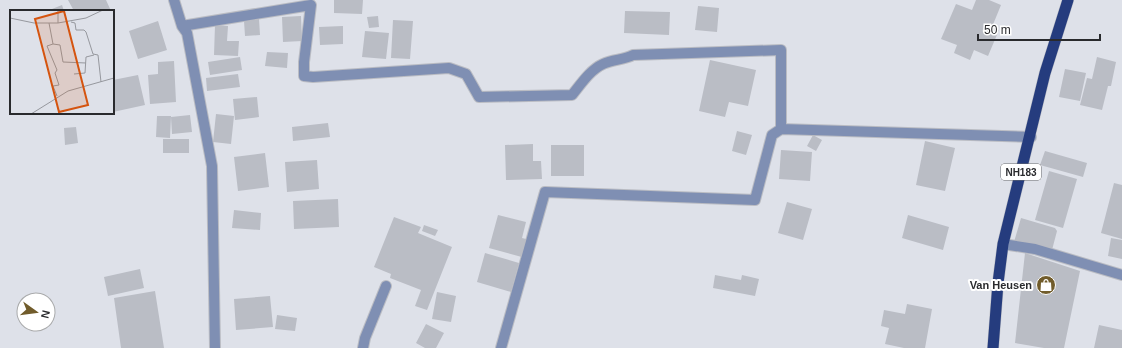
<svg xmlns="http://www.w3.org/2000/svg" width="1122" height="348" font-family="Helvetica,sans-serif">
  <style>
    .building { fill: #babdc5 }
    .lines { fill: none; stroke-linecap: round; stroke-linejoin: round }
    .minor-casing { stroke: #babcc3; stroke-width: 12 }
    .trunk-casing { stroke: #babcc3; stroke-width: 12 }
    .minor { stroke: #7f8fb3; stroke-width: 10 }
    .trunk { stroke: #253c7e; stroke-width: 11 }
    .labels { text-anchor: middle; stroke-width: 4; stroke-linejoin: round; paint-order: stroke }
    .shield { fill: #fff; stroke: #696a6c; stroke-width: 1 }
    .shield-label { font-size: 10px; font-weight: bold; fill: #292a2d }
    .poi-label { font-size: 11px; font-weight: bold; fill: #292a2d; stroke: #fff; text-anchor: end }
    .inset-road { fill: none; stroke: #96989e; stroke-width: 1 }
    .view { fill: #d5540f; fill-opacity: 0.15; stroke: #d5540f; stroke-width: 2 }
    .inset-edge { fill: none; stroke: #292a2d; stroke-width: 2 }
  </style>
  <rect width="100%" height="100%" fill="#dee1e9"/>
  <!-- building -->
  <path class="building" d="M68 0H106L111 11H74Z
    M334 0H363L362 14 334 13Z
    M976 0H989L1001 5 992 27 999 30 988 56 974 50 970 60 954 53 957 45 941 39 956 4 972 10Z
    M62 5 64 11H47Z
    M698 6 719 8 717 32 695 30Z
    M625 11 670 12 669 35 624 33Z
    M301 16 302 41 283 42 282 17Z
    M378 16 379 27 369 28 367 17Z
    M259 19 260 35 245 36 244 21Z
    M393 20 413 21 410 59 391 58Z
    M158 21 167 50 138 59 129 31Z
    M215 25 228 26 227 41H239L238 56 214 55Z
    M343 26V44L320 45 319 27Z
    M365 31 389 33 386 59 362 57Z
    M267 52 288 53 287 68 265 66Z
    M240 57 242 70 210 75 208 62Z
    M1097 57 1116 62 1111 86H1108L1102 110 1080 105 1087 78 1092 79Z
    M710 60 756 70 748 106 729 102 725 117 699 111Z
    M174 61 176 102 150 104 148 75 158 74V62Z
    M1065 69 1086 73 1080 101 1059 97Z
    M238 74 240 87 207 91 206 78Z
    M138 75 145 105 113 112V80Z
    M257 97 259 117 235 120 233 99Z
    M216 114 234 116 231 144 213 142Z
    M190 115 192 132 172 134 171 117Z
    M157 116H171L170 138 156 137Z
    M328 123 330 137 293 141 292 127Z
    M76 127 78 143 65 145 64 128Z
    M737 131 752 135 746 155 732 151Z
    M813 135 822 140 816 151 807 146Z
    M163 139H189V153H163Z
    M925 141 955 148 945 191 916 185Z
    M533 144V161H541L542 179 506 180 505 145Z
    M551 145H584V176H551Z
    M781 150 812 152 810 181 779 179Z
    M1045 151 1087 163 1083 177 1040 165Z
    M265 153 269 187 238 191 234 157Z
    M317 160 319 189 287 192 285 162Z
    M1049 171 1077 179 1063 228 1035 220Z
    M1114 183 1122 185V239L1101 233Z
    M338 199 339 227 294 229 293 201Z
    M787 202 812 209 803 240 778 233Z
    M234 210 261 213 260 230 232 228Z
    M498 215 526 222 522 238 534 241 529 259 489 248Z
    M908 215 949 227 943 250 902 238Z
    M394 217 421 227 418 233 452 247 427 310 415 306 421 290 390 278 391 274 374 267Z
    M1021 218 1055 228 1057 231 1052 250 1014 242Z
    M424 225 438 230 435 236 422 231Z
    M1111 238 1122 240V259L1108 256Z
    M485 253 519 263 511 292 477 282Z
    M1025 253 1080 271 1064 348H1044L1015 343Z
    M140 269 144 288 108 296 104 277Z
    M715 275 741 280 742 275 759 279 755 296 713 288Z
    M155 291 164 348H121L114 298Z
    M437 292 456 296 451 322 432 319Z
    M270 296 273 327 236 330 234 299Z
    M907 304 932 309 925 348H904L885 344 889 328 881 326 884 310 905 314Z
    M277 315 297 318 295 331 275 329Z
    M426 324 444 333 436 348H425L416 343Z
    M1099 325 1122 330V348H1094Z"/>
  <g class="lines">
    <!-- minor casing -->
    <g class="minor-casing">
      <path id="minor" d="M174 0 182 26 187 33 212 166 215 348
        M182 26 311 5 304 62V76L313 77 449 68 466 74 479 97 572 95C581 84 590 70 603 64 613 59 624 60 633 55L781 50V129
        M1003 244 1035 249 1122 275
        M363 348 365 338 386 286
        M501 348 545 192 755 200 772 135 781 129 1031 137"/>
    </g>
    <!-- trunk casing -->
    <g class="trunk-casing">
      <path id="trunk" d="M993 348 998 283 1003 244 1045 73 1068 0"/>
    </g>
    <!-- minor -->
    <use href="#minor" class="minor"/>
    <!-- trunk -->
    <use href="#trunk" class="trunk"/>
  </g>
  <!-- icons -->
  <defs>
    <g id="shop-disc" transform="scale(1)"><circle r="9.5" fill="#715c2b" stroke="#fff"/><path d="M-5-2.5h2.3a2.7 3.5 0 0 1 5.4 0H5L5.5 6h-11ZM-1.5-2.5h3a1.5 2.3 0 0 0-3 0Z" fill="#fff"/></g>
  </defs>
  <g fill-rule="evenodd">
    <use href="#shop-disc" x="1046" y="285"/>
  </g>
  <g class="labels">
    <!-- shield labels -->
    <rect class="shield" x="1001" y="164" width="40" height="16" rx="3"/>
    <g class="shield-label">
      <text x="1021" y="176">NH183</text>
    </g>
    <!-- poi labels -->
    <g class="poi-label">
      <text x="1032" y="289">Van Heusen</text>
    </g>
  </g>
  <!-- overview -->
  <g transform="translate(10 10)">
    <rect width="104" height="104" fill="#dee1e9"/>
    <path class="inset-road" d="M0 8 24 13H48L76 8 93 0M61 12 65 13 66 20H74L76 22 83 44 88 45 91 72M39 13 43 34 50 35 53 52 76 53M48 13V0M43 34 37 36 47 60 45 63 49 75 43 76 47 86M64 64 75 63 76 47 84 45M21 104 58 81 104 68"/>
    <path class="view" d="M54 1 78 95 49 102 25 9Z"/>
    <rect width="104" height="104" class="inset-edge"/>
  </g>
  <!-- north arrow -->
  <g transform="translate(36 312) rotate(104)"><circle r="19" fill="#ffffff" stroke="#a9aaab"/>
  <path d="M0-3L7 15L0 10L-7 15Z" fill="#715c2b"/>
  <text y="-6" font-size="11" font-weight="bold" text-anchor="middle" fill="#292a2d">N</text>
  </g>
  <!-- scale -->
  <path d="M978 34v6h122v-6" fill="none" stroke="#292a2d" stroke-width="2"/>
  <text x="984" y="34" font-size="12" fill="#292a2d" stroke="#ffffff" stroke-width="3" paint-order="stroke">50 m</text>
</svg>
